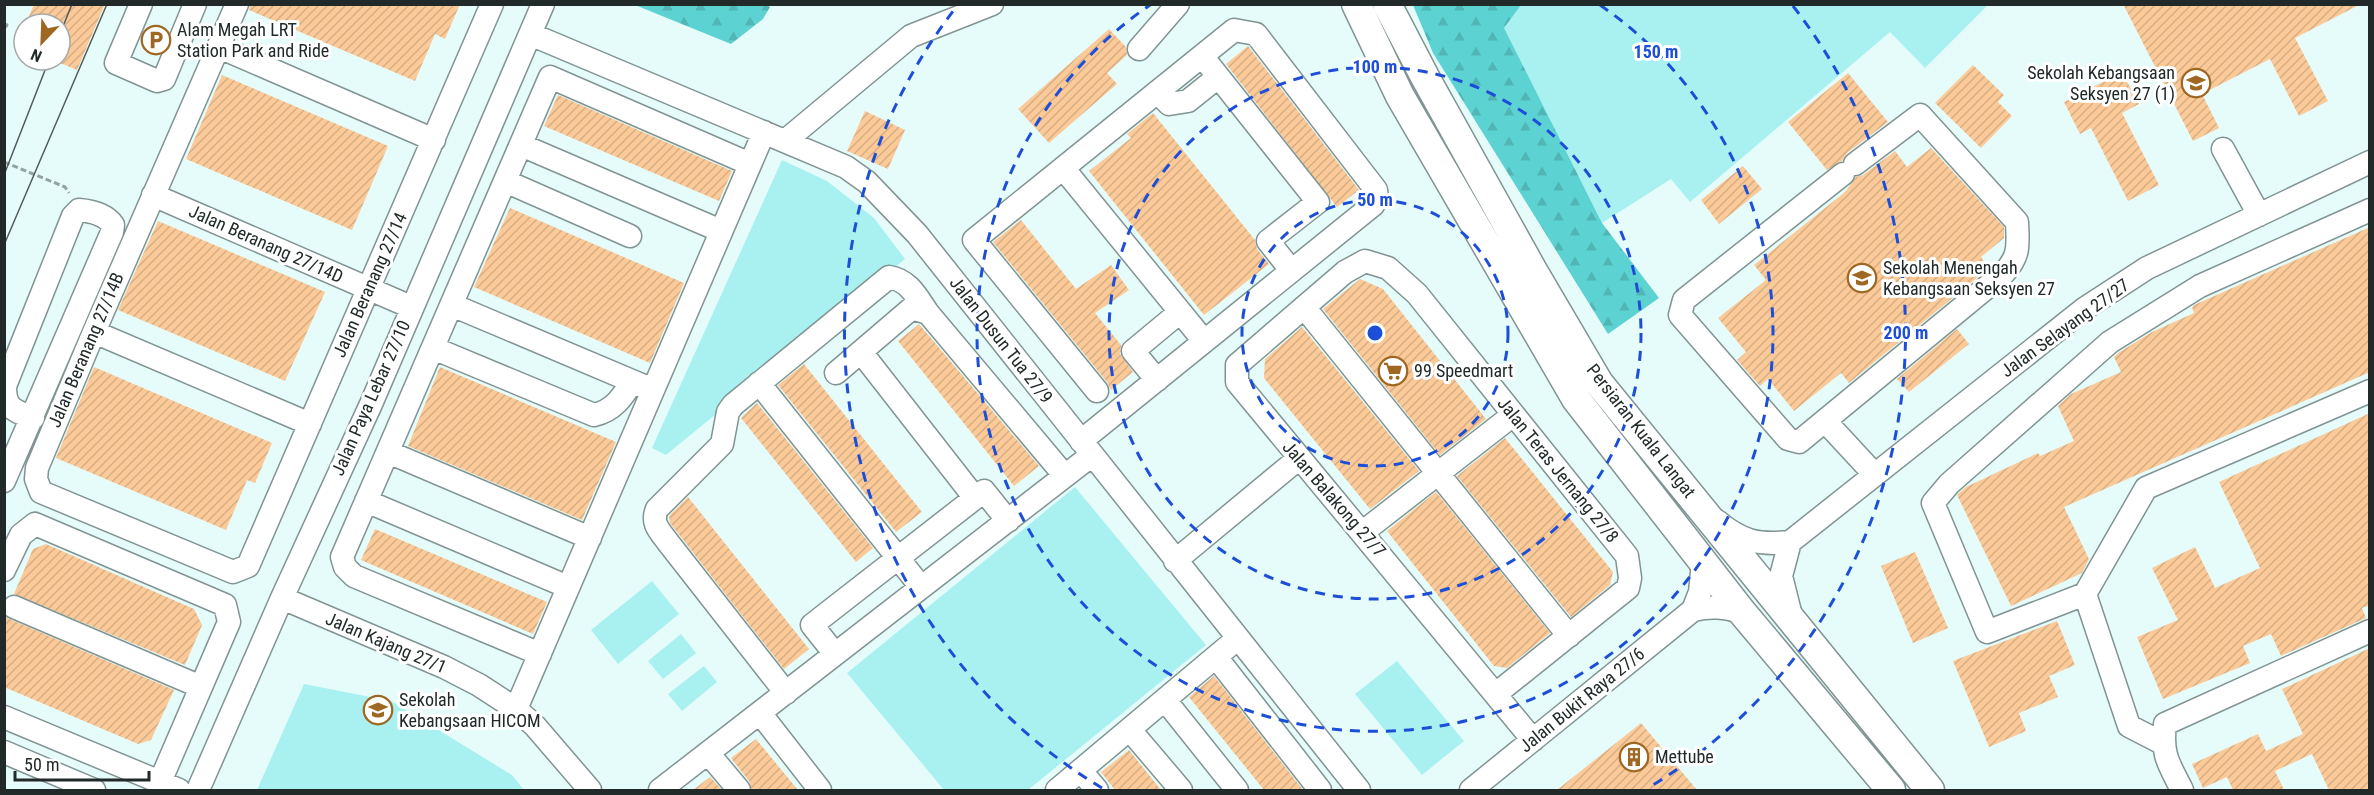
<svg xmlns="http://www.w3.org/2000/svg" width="2374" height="795" font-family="'Roboto Condensed',sans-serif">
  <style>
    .green { fill: #a9f1f0 }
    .forest { fill: url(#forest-firs) }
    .building { fill: url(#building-hatch) }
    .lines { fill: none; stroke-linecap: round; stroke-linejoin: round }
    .minor-casing { stroke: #809493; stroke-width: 25 }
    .major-casing { stroke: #809493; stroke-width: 31 }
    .path { stroke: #93a3a2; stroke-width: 3; stroke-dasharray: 6 3; stroke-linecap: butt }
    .minor { stroke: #fff; stroke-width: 22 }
    .major { stroke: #fff; stroke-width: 28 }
    .tram { stroke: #515c5c; stroke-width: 1.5 }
    .ring { fill: none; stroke: #1d4ed8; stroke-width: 3; stroke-dasharray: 10 8 }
    .labels { text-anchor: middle; stroke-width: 6; stroke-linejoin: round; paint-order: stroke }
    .poi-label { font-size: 18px; fill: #212929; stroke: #fff; text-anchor: start }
    .street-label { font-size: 18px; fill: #212929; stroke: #fff }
    .centre { fill: #1d4ed8; stroke: #fff; stroke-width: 3 }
    .ring-label { font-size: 18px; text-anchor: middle; font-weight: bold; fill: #1d4ed8; stroke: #fff; stroke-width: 6; stroke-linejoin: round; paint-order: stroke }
  </style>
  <defs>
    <pattern id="forest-firs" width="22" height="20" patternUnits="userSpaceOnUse" patternTransform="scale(1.5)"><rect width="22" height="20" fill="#5cd3d2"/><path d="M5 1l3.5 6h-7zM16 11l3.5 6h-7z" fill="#50b5b4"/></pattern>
    <pattern id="building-hatch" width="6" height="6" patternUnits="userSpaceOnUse" patternTransform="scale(1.5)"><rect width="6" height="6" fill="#fbca98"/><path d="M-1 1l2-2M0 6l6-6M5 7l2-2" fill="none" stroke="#d7ae83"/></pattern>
  </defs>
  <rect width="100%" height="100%" fill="#e6fcfb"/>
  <!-- green -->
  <path class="green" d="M1521 4H1987V6L1925 68 1890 32 1690 202 1671 179 1602 223 1503 28Z
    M782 160 827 181 874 218 905 259 666 455 652 448Z
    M1075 487 1206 645 1028 790H944L847 673Z
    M652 581 679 614 618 664 591 630Z
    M681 634 696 653 663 679 648 661Z
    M1397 661 1464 741 1422 775 1355 694Z
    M704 666 717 682 682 711 668 694Z
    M304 684 391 701 512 775 524 790H257Z"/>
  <!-- forest -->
  <path class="forest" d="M767 5 770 7 763 19 731 44 635 5Z
    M1413 5H1521L1504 28 1602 223 1659 298 1608 334 1433 53Z"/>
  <!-- building -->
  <path class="building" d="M34 4H105L77 70 60 63V24H26Z
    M250 4H460L445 39 435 34 415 81 249 10Z
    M2123 4H2361L2295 38 2328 101 2299 116 2270 59 2202 94 2219 128 2193 141Z
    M1109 29 1126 47 1127 55 1107 73 1117 84 1049 143 1018 109Z
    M1248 46 1359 190 1337 207 1226 64Z
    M1973 65 2004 95 1998 102 2012 116 1981 148 1935 103Z
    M2122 72 2139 104 2122 113 2159 185 2128 201 2091 128 2080 134 2064 102Z
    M1848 73 1888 122 1847 153 1842 161 1827 170 1788 122Z
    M222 75 388 146 352 230 186 159Z
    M558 95 732 171 719 201 544 126Z
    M865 111 905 130 888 169 847 151Z
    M1153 113 1255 240 1257 249 1269 264 1204 315 1089 171 1131 138 1127 134Z
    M1931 148 2004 227V238L1981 257 1989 268 1849 383 1841 373 1794 411 1768 379 1760 386 1737 360 1746 352 1718 318 1766 280 1754 265 1845 192 1856 177 1863 175 1895 151 1907 167Z
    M1743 166 1762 189 1719 224 1701 200Z
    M510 208 684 283 650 363 474 287Z
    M1021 220 1076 289 1111 265 1129 290 1095 313 1121 345 1120 354 1133 372 1111 390 1107 382 993 242Z
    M158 221 325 292 285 381 118 310Z
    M2370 227V372L2064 507 2089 559 2082 573 2011 606 1957 495 1959 493 1966 487 2038 453 2040 456 2074 441 2058 406 2071 394 2121 372 2114 357 2118 353 2152 332 2194 313 2192 307 2194 305Z
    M1360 279 1383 289 1486 419 1440 455 1323 309Z
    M919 324 1039 466 1014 486 898 341Z
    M1302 327 1419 471 1370 509 1264 378 1265 359Z
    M1957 329 1969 344 1909 392 1897 379Z
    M804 364 922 512 896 532 778 385Z
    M94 367 272 443 255 483 247 480 226 530 56 458Z
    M440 367 616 442 582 520 408 446Z
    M757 403 873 548 856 562 741 418Z
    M2370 413V605L2362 608 2366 618 2281 656 2271 634 2243 646 2250 663 2163 699 2137 637 2178 620 2152 568 2195 547 2215 588 2260 568 2219 482Z
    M1505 438 1613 572 1610 585 1571 617 1457 476Z
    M1436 492 1550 633 1507 668 1494 666 1387 531Z
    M688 497 809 649 784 669 670 523 669 516Z
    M375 529 547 602 533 634 361 560Z
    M46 544 194 609 202 625 185 665 14 594 33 549Z
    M1915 552 1948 628 1913 643 1881 566Z
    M5 617 174 690 151 740 138 744 4 687Z
    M2057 621 2075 665 2049 676 2058 697 2019 713 2026 731 1989 747 1953 661Z
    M2370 648V790H2329L2312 754 2275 771 2284 790H2233L2227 777 2203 788 2192 764 2258 734 2266 751 2303 734 2282 689Z
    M1214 676 1303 790H1264L1189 697Z
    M1641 723 1697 790H1557Z
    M756 739 798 790H752L749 781 731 758Z
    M1129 750 1161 790H1115L1101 772Z
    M710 777 722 790H693Z"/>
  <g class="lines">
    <!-- minor casing -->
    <g class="minor-casing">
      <path id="minor" d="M141 4 116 63 157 81 164 79 195 4
        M237 4 94 332 37 468 36 479 41 492 233 572 248 566 492 4
        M530 34 846 167 867 182 917 234 1359 790
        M219 47 434 140
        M1139 49 1178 4
        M1202 56 1318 202 1268 241 1291 270
        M1157 92 1169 104 1188 101 1218 77
        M785 141 911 36 992 4
        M521 145 721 231
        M2223 149 2259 215
        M1063 168 1204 341
        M1843 174 1684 300 1680 315 1788 439 1799 442 2003 274C2020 256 2018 246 2017 222L1920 115 1855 164
        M505 181 630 236
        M153 195 411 307
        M452 305 646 387
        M1304 307 1569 636
        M94 332 310 424
        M433 348 594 415C613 411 623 397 632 381
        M861 352 975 498
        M836 373 912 308 928 313 1065 476
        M1157 380 1133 351 1180 312
        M759 383 921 587
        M1825 421 1875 475
        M1081 441 1373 205 1377 198 1376 190 1256 34 1234 30 974 240 1097 391
        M388 452 590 538
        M4 481 112 232 113 225C106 215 91 211 79 210L73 216 5 386C5 410 14 410 33 418
        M366 501 568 587
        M1717 521C1742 542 1758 545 1790 542L2084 309 2147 268 2370 162
        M1363 532 1513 415
        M1790 542 1781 576 1791 616
        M1175 561 1298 459
        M4 570 21 535 35 524 225 605 229 622 160 782
        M2085 594 1987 632 1933 503 1949 484 2110 342 2200 286 2370 210
        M282 598 444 667 479 685 516 709 535 726 590 790
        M14 607 201 687
        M1693 610C1711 606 1724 607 1742 612
        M540 654 354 576 345 567 342 557 550 77 750 164
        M835 654 812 625 984 491 1008 521
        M1216 657 1320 790
        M786 693 667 541C659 530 651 523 657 509L722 444 728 412 733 405 889 277C909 280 917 297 928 313
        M1497 693 1628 588 1630 578 1627 556 1417 294 1388 268 1365 261 1345 272 1237 365V382L1533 740
        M1165 700 1237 790
        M516 709 764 132
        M760 713 820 790
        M4 717 179 790
        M1130 730 1181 790
        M2162 743 2129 726 2085 594 2146 488 2370 391
        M4 752 94 790
        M708 753 739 790
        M1081 771 1097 790
        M198 790 282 598 371 404 543 4
        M660 790 1092 455
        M1057 790 1237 639
        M1471 790 1693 610 1700 592 1703 562
        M2182 790C2169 764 2161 755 2165 724L2370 631"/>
    </g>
    <!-- major casing -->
    <g class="major-casing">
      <path id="major" d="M1356 4 1400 96 1576 399 1742 612 1891 790
        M1387 4 1425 77 1532 269 1599 383 1930 790"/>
    </g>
    <!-- path -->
    <path class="path" d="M4 24 7 25 4 29
      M4 162 65 187 69 193"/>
    <!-- minor -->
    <use href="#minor" class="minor"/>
    <!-- major -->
    <use href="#major" class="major"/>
    <!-- tram -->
    <path class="tram" d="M60 34 72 4
      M4 175 49 60
      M4 245 107 4"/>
  </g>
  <!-- distance rings -->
  <g class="ring">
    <circle cx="1375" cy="333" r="133"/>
    <circle cx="1375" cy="333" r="266"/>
    <path d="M1600 5A398 398 0 1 1 1150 5"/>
    <path d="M1102 788A531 531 0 0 1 957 6M1793 6A531 531 0 0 1 1648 788"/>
  </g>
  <!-- icons -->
  <defs>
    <g id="parking-ring" transform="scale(1.5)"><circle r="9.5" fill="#fff" stroke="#9e6722" stroke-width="1.5"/><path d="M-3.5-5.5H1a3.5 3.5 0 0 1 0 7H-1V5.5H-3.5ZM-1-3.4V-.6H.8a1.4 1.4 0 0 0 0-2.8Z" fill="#9e6722"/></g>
    <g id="school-ring" transform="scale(1.5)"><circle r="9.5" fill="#fff" stroke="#9e6722" stroke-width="1.5"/><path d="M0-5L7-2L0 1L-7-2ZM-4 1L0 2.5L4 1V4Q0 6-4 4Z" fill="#9e6722"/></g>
    <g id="supermarket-ring" transform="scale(1.5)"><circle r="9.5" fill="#fff" stroke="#9e6722" stroke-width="1.5"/><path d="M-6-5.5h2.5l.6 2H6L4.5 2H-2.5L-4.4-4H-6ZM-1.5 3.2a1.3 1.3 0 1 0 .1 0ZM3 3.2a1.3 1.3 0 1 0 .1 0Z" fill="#9e6722"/></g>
    <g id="building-ring" transform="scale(1.5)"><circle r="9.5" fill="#fff" stroke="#9e6722" stroke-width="1.5"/><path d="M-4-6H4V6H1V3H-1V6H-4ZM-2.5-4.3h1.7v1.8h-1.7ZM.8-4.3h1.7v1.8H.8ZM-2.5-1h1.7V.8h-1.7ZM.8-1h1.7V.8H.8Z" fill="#9e6722"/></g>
  </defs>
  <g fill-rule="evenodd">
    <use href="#parking-ring" x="156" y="40"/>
    <use href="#school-ring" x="2196" y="83"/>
    <use href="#school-ring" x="1862" y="278"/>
    <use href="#supermarket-ring" x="1393" y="371"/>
    <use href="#school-ring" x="378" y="710"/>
    <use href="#building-ring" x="1634" y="757"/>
  </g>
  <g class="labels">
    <!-- poi labels -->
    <g class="poi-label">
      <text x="177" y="36">Alam Megah LRT<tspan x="177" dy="21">Station Park and Ride</tspan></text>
      <text x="2175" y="79" text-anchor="end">Sekolah Kebangsaan<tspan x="2175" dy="21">Seksyen 27 (1)</tspan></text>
      <text x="1883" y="274">Sekolah Menengah<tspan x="1883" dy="21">Kebangsaan Seksyen 27</tspan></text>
      <text x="1414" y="377">99 Speedmart</text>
      <text x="399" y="706">Sekolah<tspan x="399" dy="21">Kebangsaan HICOM</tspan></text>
      <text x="1655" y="763">Mettube</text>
    </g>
    <!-- street labels -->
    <g class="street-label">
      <text transform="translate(266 244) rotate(24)" y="6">Jalan Beranang 27/14D</text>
      <text transform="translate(370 285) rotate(-66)" y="6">Jalan Beranang 27/14</text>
      <text transform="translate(2065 328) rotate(-36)" y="6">Jalan Selayang 27/27</text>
      <text transform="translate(1001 340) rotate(52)" y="6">Jalan Dusun Tua 27/9</text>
      <text transform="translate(86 350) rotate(-67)" y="6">Jalan Beranang 27/14B</text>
      <text transform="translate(371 398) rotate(-66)" y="6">Jalan Paya Lebar 27/10</text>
      <text transform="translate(1641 431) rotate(52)" y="6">Persiaran Kuala Langat</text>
      <text transform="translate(1558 470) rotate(51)" y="6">Jalan Teras Jernang 27/8</text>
      <text transform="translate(1334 499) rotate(49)" y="6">Jalan Balakong 27/7</text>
      <text transform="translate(386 643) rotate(23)" y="6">Jalan Kajang 27/1</text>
      <text transform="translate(1582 700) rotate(-39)" y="6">Jalan Bukit Raya 27/6</text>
    </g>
  </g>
  <circle cx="1375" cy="333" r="9" class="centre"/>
  <g class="ring-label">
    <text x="1656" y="58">150 m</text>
    <text x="1375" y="73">100 m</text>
    <text x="1375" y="206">50 m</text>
    <text x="1906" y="339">200 m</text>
  </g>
  <!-- border -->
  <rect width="2374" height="795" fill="none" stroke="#212929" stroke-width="12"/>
  <!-- north arrow -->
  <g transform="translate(42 42) rotate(203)"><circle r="28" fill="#ffffff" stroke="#a6a9a9" stroke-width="1.5"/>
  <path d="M0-4.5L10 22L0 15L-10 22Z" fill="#9e6722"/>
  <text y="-9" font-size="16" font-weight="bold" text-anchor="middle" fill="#212929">N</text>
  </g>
  <!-- scale -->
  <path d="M15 771v9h134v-9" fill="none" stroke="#212929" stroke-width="3"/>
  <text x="24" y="771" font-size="18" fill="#212929" stroke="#ffffff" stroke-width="4.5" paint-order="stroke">50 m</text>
</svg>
